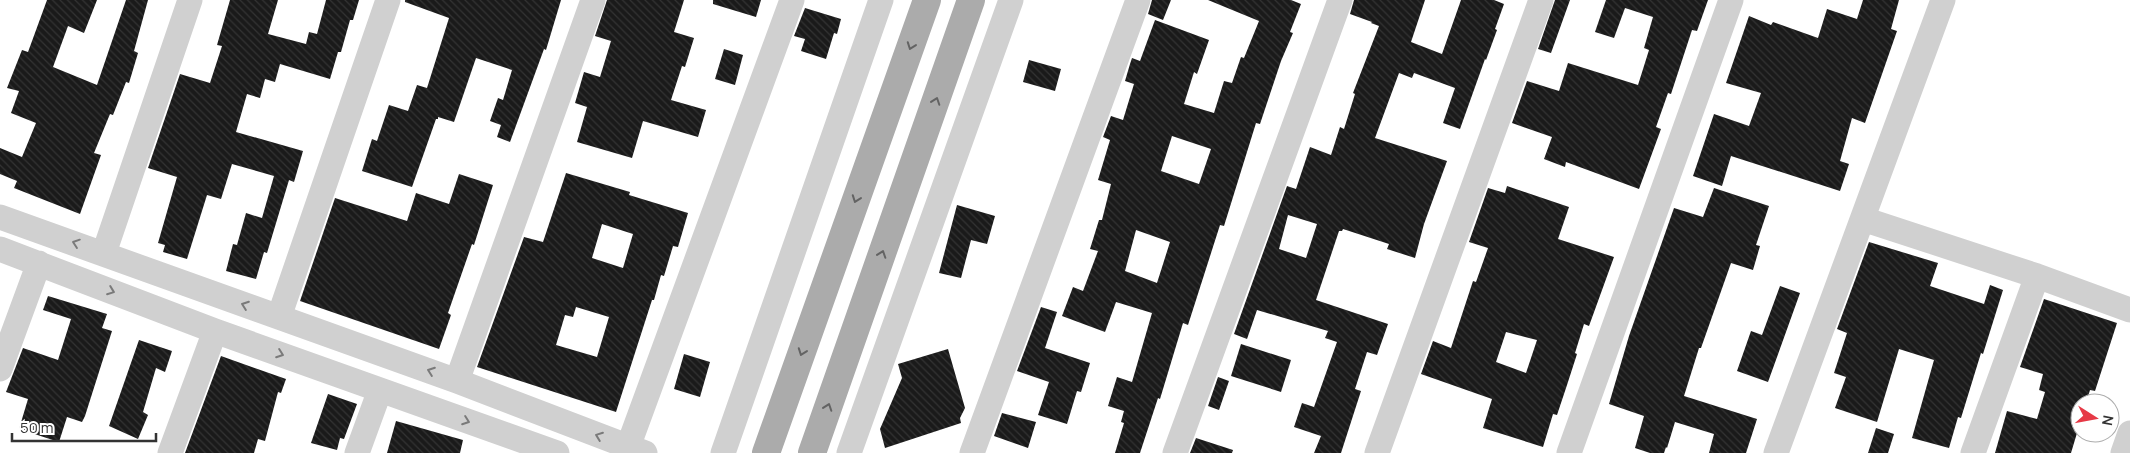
<svg xmlns="http://www.w3.org/2000/svg" width="2130" height="453" font-family="Manrope,sans-serif">
  <style>
    .building { fill: url(#building-back-hatch); fill-rule: evenodd }
    .lines { fill: none; stroke-linecap: round; stroke-linejoin: round }
    .minor { stroke: #d0d0d0; stroke-width: 25 }
    .major { stroke: #ababab; stroke-width: 28 }
    .oneway { stroke: #636363 }
    .oneway2 { stroke: #7a7a7a }
  </style>
  <defs>
    <pattern id="building-back-hatch" width="6" height="6" patternUnits="userSpaceOnUse" patternTransform="scale(1.25)"><rect width="6" height="6" fill="#1a1a1a"/><path d="M-1 5l2 2M0 0l6 6M5-1l2 2" fill="none" stroke="#333"/></pattern>
  </defs>
  <rect width="100%" height="100%" fill="#fff"/>
  <!-- building -->
  <path class="building" d="M47 0H97L84 33 68 26 53 67 97 85 126 0H148L134 51 138 53 129 83 126 82 113 115 110 114 94 153 101 155 80 214 14 188 17 181 0 174V148L22 157 36 123 11 113 19 91 7 88 22 50 28 52Z
    M230 0H278L268 34 306 44 309 32 317 34 326 0H359L353 20H350L341 52H338L330 79 280 64 275 82 265 79 260 98 247 94 236 132 303 151 294 182 289 180 267 253 264 252 256 279 226 271 233 244 237 245 246 213 262 218 274 176 232 164 221 199 207 195 187 259 163 252 165 245 158 243 177 177 148 168 180 74 210 83 222 46 217 45Z
    M405 0H561L546 50 544 49 510 142 497 137 501 125 490 121 498 98 503 100 512 70 476 58 454 122 438 117V119H436L412 187 362 171 372 139 377 141 389 105 408 111 417 85 427 88 449 18 405 2Z
    M607 0H684L674 32 694 38 685 67 682 66 671 100 706 110 698 137 643 121 632 158 577 142 587 107 575 103 584 72 600 77 611 41 595 36Z
    M713 0H761L756 17 713 4Z
    M1152 0H1171L1163 20 1148 14Z
    M1208 0H1291L1301 4 1290 32 1293 33 1281 61 1260 124 1256 123 1224 226 1220 225 1188 325 1183 323 1160 399 1158 398 1140 453H1115L1124 423 1121 422 1124 411 1108 406 1117 377 1132 382 1152 313 1116 302 1105 332 1062 316 1073 287 1083 291 1098 251 1090 249 1099 220H1102L1111 184 1098 180 1110 140 1103 137 1111 116 1123 120 1134 84 1125 81 1130 64 1132 58 1140 61 1155 20 1209 40 1197 74 1194 72 1184 104 1214 113 1224 81 1232 83 1241 57 1244 58 1259 21ZM1172 136 1211 149 1199 184 1161 171ZM1136 230 1170 242 1157 283 1125 271Z
    M1354 0H1425L1411 42 1442 54 1461 0H1494L1504 4 1495 29 1497 30 1486 60 1485 59 1460 129 1443 123 1455 88 1414 73 1412 78 1399 73 1375 138 1447 161 1424 224 1415 258 1387 249 1389 244 1343 229 1342 231H1339L1316 300 1388 324 1377 355 1367 352 1355 389 1361 391 1341 453H1314L1321 436 1294 427 1302 403 1314 407 1337 342 1325 338 1328 331 1257 310 1247 339 1234 334 1287 186 1296 189 1310 147 1331 155 1340 127 1344 129 1355 94 1353 93 1379 26 1371 23 1372 22 1350 14ZM1288 215 1317 224 1306 258 1279 249Z
    M1555 0H1570L1551 53 1538 49Z
    M1606 0H1708L1697 31 1692 30 1671 94 1668 93 1656 127 1661 129 1639 189 1566 162 1565 167 1544 159 1552 137 1512 123 1527 81 1559 91 1568 63 1638 85 1649 50 1644 48 1653 17 1625 8 1614 38 1595 32Z
    M1863 0H1899L1891 29 1897 31 1865 123 1852 118 1840 161 1849 164 1840 191 1731 156 1722 186 1693 176 1714 114 1749 126 1761 93 1726 83 1749 16 1771 25 1773 22 1818 38 1827 9 1857 19Z
    M805 8 841 19 837 34 834 33 826 59 801 51 805 39 794 36Z
    M724 49 743 55 735 85 715 79Z
    M1029 60 1061 69 1055 91 1023 82Z
    M566 173 630 192 629 195 688 213 678 247 673 246 664 276 661 275 654 300H652L616 412 477 367 524 237 543 242ZM602 224 633 234 623 268 592 258ZM576 307 609 317 597 357 556 345 565 315 573 317Z
    M459 174 493 185 474 245 472 244 448 313 451 315 439 349 300 301 335 198 407 221 416 193 449 204Z
    M1507 186 1569 207 1558 239 1614 257 1589 326 1584 324 1575 353 1577 354 1567 385 1557 415 1553 414 1543 447 1483 428 1492 399 1421 374 1433 341 1451 348 1473 281 1476 282 1488 248 1469 242 1488 188 1505 193ZM1506 332 1537 340 1526 373 1496 362Z
    M1714 188 1769 206 1756 245 1760 246 1753 270 1731 263 1701 348H1699L1684 396 1757 419 1746 453H1709L1714 434 1675 422 1667 448 1666 447 1664 453H1650L1635 448 1644 416 1609 404 1629 336 1674 208 1703 217Z
    M957 205 995 216 987 244 971 240 961 278 939 273Z
    M1869 242 1938 263 1930 286 1984 304 1990 285 2003 290 1983 354 1981 353 1961 418 1958 417 1949 448 1912 438 1934 360 1899 349 1877 422 1835 408 1846 377 1834 373 1847 333 1837 329Z
    M1780 286 1800 293 1768 382 1737 371 1751 331 1762 335Z
    M48 296 107 314 102 328 112 331 85 416 82 422 67 417 59 442 19 429 28 399 6 392 23 348 58 360 71 319 43 310Z
    M2044 299 2117 323 2095 391 2090 390 2086 403H2080V423L2071 453H1995L2007 411 2037 419 2045 392 2039 390 2043 374 2020 367Z
    M1041 307 1057 312 1045 348 1090 363 1081 392 1077 391 1067 424 1038 415 1049 382 1017 371Z
    M139 340 172 351 165 372 156 368 143 412 148 415 138 439 109 426Z
    M1241 344 1291 360 1281 392 1231 376Z
    M948 349 965 408 960 418 961 423 885 448 880 429 902 378 898 364Z
    M684 354 710 362 700 397 674 389Z
    M221 356 286 379 281 393 278 392 265 441 258 439 254 453H185Z
    M1218 377 1229 381 1219 410 1208 406Z
    M328 394 357 404 344 439 340 438 337 450 311 443Z
    M1002 413 1036 422 1028 448 994 436Z
    M396 421 463 440 460 453H387Z
    M1876 428 1894 434 1888 453H1868Z
    M1196 438 1233 450 1232 453H1190Z"/>
  <g class="lines">
    <!-- minor -->
    <path class="minor" d="M0 217 457 381 645 453
      M1863 219 2037 276 2130 310
      M0 249 215 331 557 453
      M104 253 190 0
      M279 317 388 0
      M0 369 39 263
      M457 381 593 0
      M628 447 792 0
      M170 453 215 331
      M357 453 380 390
      M723 453 881 0
      M849 453 1011 0
      M972 453 1138 0
      M1175 453 1340 0
      M1377 453 1541 0
      M1569 453 1731 0
      M1776 453 1943 0
      M1973 453 2037 276
      M2123 453 2130 433"/>
    <!-- major -->
    <path class="major" d="M766 453 927 0
      M812 453 971 0"/>
  </g>
  <!-- one-way arrows -->
  <defs><path id="oneway-chevron" d="M-2-3.5L2.5 0L-2 3.5" fill="none" stroke-width="1.6" stroke-linecap="round" stroke-linejoin="round" transform="scale(1.25)"/></defs>
  <g class="oneway">
    <use href="#oneway-chevron" transform="translate(911 46) rotate(110)"/>
    <use href="#oneway-chevron" transform="translate(936 101) rotate(-71)"/>
    <use href="#oneway-chevron" transform="translate(856 199) rotate(110)"/>
    <use href="#oneway-chevron" transform="translate(882 254) rotate(-71)"/>
    <use href="#oneway-chevron" transform="translate(802 352) rotate(110)"/>
    <use href="#oneway-chevron" transform="translate(828 407) rotate(-71)"/>
  </g>
  <g class="oneway2">
    <use href="#oneway-chevron" transform="translate(76 243) rotate(-161)"/>
    <use href="#oneway-chevron" transform="translate(111 291) rotate(21)"/>
    <use href="#oneway-chevron" transform="translate(245 305) rotate(-160)"/>
    <use href="#oneway-chevron" transform="translate(280 354) rotate(20)"/>
    <use href="#oneway-chevron" transform="translate(431 371) rotate(-160)"/>
    <use href="#oneway-chevron" transform="translate(466 421) rotate(20)"/>
    <use href="#oneway-chevron" transform="translate(599 436) rotate(-159)"/>
  </g>
  <!-- north arrow -->
  <g transform="translate(2095 418) rotate(101)"><circle r="24" fill="#ffffff" stroke="#adadad"/>
  <path d="M0-4L9 19L0 12L-9 19Z" fill="#e63946"/>
  <text y="-8" font-size="14" font-weight="bold" text-anchor="middle" fill="#333333">N</text>
  </g>
  <!-- scale -->
  <path d="M12 433v8h144v-8" fill="none" stroke="#333333" stroke-width="2.5"/>
  <text x="20" y="433" font-size="15" fill="#333333" stroke="#ffffff" stroke-width="4" paint-order="stroke">50 m</text>
</svg>
